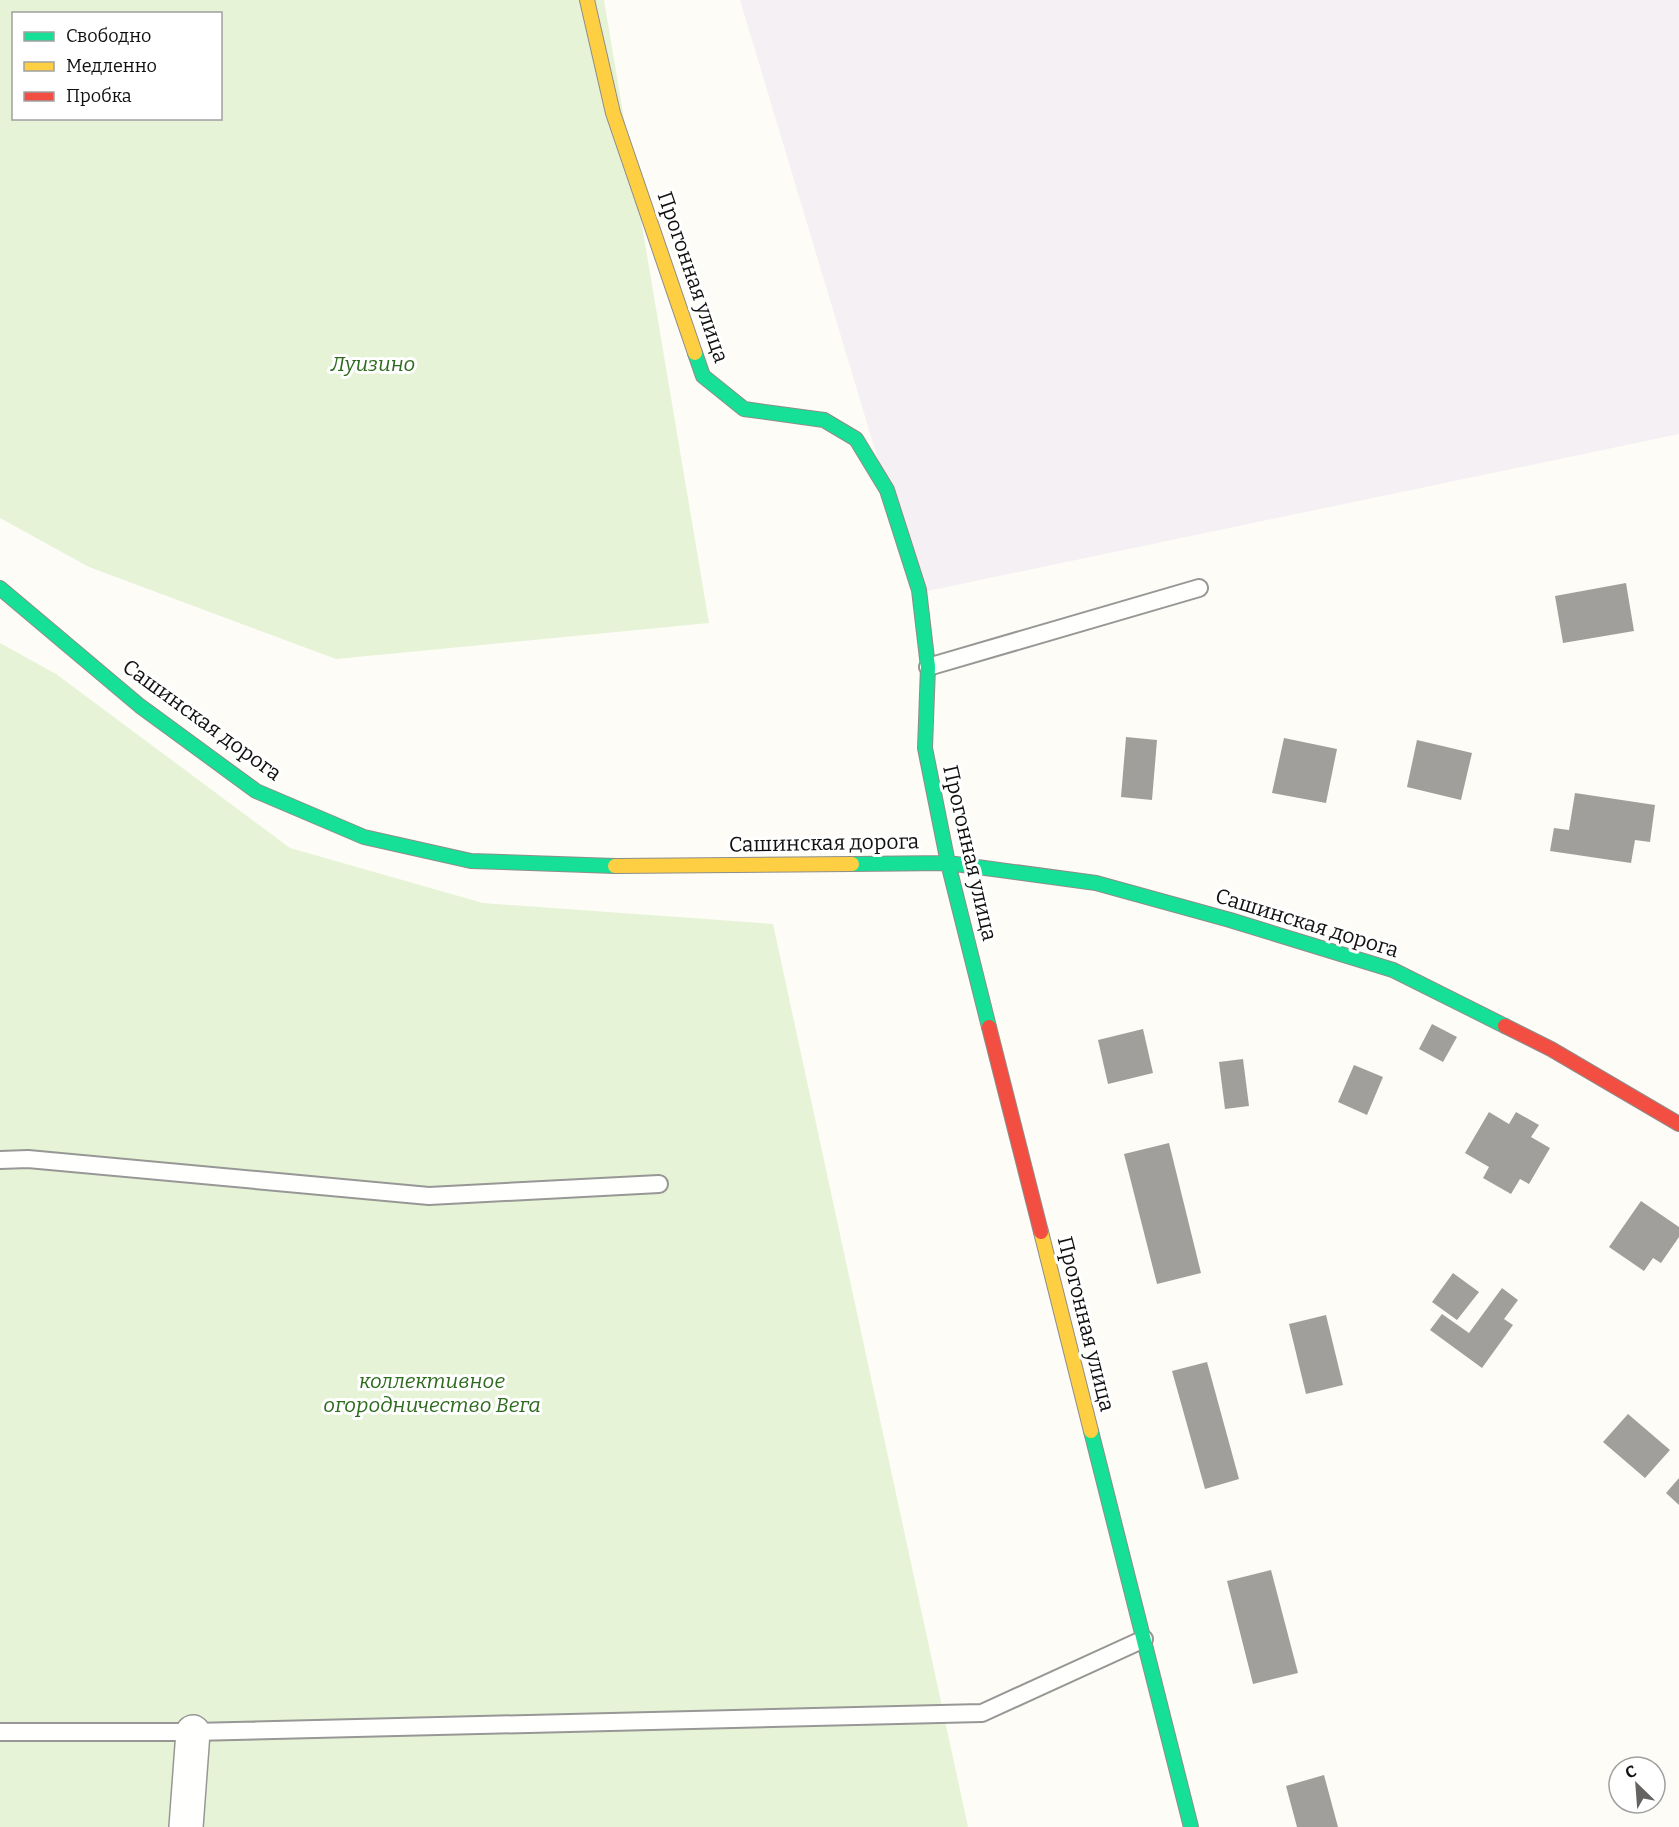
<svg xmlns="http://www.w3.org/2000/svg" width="1679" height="1827" font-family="Bitter,serif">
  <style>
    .industrial { fill: #f5f0f3 }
    .green { fill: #e7f3d7; fill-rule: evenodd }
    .building { fill: #a19f9c }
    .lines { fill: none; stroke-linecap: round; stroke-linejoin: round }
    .lane-casing { stroke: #979795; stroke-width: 20 }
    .street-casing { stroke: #979795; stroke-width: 36 }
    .fast-casing { stroke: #8e8d8b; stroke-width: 16 }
    .slow-casing { stroke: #8e8d8b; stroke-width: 16 }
    .jam-casing { stroke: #8e8d8b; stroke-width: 16 }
    .lane { stroke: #fffffe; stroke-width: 16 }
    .street { stroke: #fffffe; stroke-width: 33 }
    .fast { stroke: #16e098; stroke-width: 14 }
    .slow { stroke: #ffcf43; stroke-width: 14 }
    .jam { stroke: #f24e42; stroke-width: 14 }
    .labels { text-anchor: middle; stroke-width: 6; stroke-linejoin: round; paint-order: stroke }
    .street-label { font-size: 21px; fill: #111; stroke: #fff }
    .park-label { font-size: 21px; font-style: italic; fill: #2f6b1f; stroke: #fff }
  </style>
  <rect width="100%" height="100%" fill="#fdfcf7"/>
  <!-- industrial -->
  <path class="industrial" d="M740 0H1679V434L918 593Z"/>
  <!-- green -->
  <path class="green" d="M0 0H604L709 623 336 659 89 567 0 518ZM14 14H220V118H14Z
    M0 643 56 674 290 848 483 903 773 924 968 1827H0Z"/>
  <!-- building -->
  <path class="building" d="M1626 583 1634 631 1563 643 1555 596Z
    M1126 737 1157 740 1152 800 1121 797Z
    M1284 738 1337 749 1326 803 1272 793Z
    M1417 740 1472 753 1461 800 1407 787Z
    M1575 793 1655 805 1650 842 1635 840 1631 863 1550 851 1554 828 1569 830Z
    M1432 1024 1457 1037 1443 1062 1419 1049Z
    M1143 1029 1153 1073 1108 1084 1098 1040Z
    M1243 1059 1249 1106 1225 1109 1219 1062Z
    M1354 1065 1383 1077 1367 1115 1338 1102Z
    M1489 1112 1509 1124 1516 1112 1539 1125 1531 1137 1550 1148 1529 1184 1520 1179 1511 1194 1483 1178 1489 1167 1465 1153Z
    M1169 1143 1201 1273 1157 1284 1124 1154Z
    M1641 1201 1679 1227V1237L1661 1263 1653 1258 1644 1271 1609 1247Z
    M1453 1273 1479 1292 1457 1320 1432 1302Z
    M1502 1288 1518 1300 1504 1319 1513 1325 1482 1368 1430 1330 1442 1314 1469 1333Z
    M1326 1315 1343 1385 1306 1394 1289 1324Z
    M1207 1362 1239 1479 1205 1489 1172 1371Z
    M1628 1414 1670 1450 1645 1478 1603 1442Z
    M1679 1478V1505L1666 1493Z
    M1271 1570 1298 1673 1253 1684 1227 1581Z
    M1324 1775 1338 1827H1297L1286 1786Z"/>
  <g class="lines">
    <!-- lane casing -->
    <g class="lane-casing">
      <path id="lane" d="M928 667 1199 588
        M0 1160 28 1159 429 1196 659 1184
        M0 1732H193L982 1713 1144 1639"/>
    </g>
    <!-- street casing -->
    <g class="street-casing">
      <path id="street" d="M186 1827 193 1732"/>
    </g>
    <!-- fast casing -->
    <g class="fast-casing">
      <path id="fast" d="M695 353 703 376 744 409 824 420 856 439 887 490 919 590 928 667 925 748 948 863 989 1027
        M0 588 140 706 256 791 364 837 471 861 615 866
        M852 864 948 863 1096 883 1230 920 1393 970 1505 1026
        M1091 1431 1191 1827"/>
    </g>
    <!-- slow casing -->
    <g class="slow-casing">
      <path id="slow" d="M587 0 613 113 695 353
        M615 866 852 864
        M1041 1232 1091 1431"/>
    </g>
    <!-- jam casing -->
    <g class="jam-casing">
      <path id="jam" d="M1505 1026 1551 1049 1679 1124
        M989 1027 1041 1232"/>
    </g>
    <!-- lane -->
    <use href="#lane" class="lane"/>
    <!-- street -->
    <use href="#street" class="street"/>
    <!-- fast -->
    <use href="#fast" class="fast"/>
    <!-- slow -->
    <use href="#slow" class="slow"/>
    <!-- jam -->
    <use href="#jam" class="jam"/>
  </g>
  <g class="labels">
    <!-- street labels -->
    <g class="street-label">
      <text transform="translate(693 277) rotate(71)" y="7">Прогонная улица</text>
      <text transform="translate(202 720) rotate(36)" y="7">Сашинская дорога</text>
      <text transform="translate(824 843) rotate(-1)" y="7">Сашинская дорога</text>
      <text transform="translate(970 853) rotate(77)" y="7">Прогонная улица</text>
      <text transform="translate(1307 923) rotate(17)" y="7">Сашинская дорога</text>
      <text transform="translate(1086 1324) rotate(76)" y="7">Прогонная улица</text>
    </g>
    <!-- park labels -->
    <g class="park-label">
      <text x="373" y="371">Луизино</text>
      <text x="432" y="1388">коллективное<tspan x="432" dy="24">огородничество Вега</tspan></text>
    </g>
  </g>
  <!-- legend -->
  <rect x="12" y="12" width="210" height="108" fill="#ffffff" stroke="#a0a0a0" stroke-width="1.5"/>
  <rect x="24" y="32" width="30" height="9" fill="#16e098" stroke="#a0a0a0" stroke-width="1.5"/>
  <text x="66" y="42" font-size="18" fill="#111111">Свободно</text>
  <rect x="24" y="62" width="30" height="9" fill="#ffcf43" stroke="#a0a0a0" stroke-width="1.5"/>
  <text x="66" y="72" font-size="18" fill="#111111">Медленно</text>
  <rect x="24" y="92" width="30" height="9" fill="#f24e42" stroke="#a0a0a0" stroke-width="1.5"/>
  <text x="66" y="102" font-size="18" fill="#111111">Пробка</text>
  <!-- north arrow -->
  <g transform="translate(1637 1785) rotate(335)"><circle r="28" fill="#ffffff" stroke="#a0a0a0" stroke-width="1.5"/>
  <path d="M0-4.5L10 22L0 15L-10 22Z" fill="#646362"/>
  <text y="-9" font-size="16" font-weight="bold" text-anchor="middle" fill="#111111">С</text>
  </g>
</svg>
